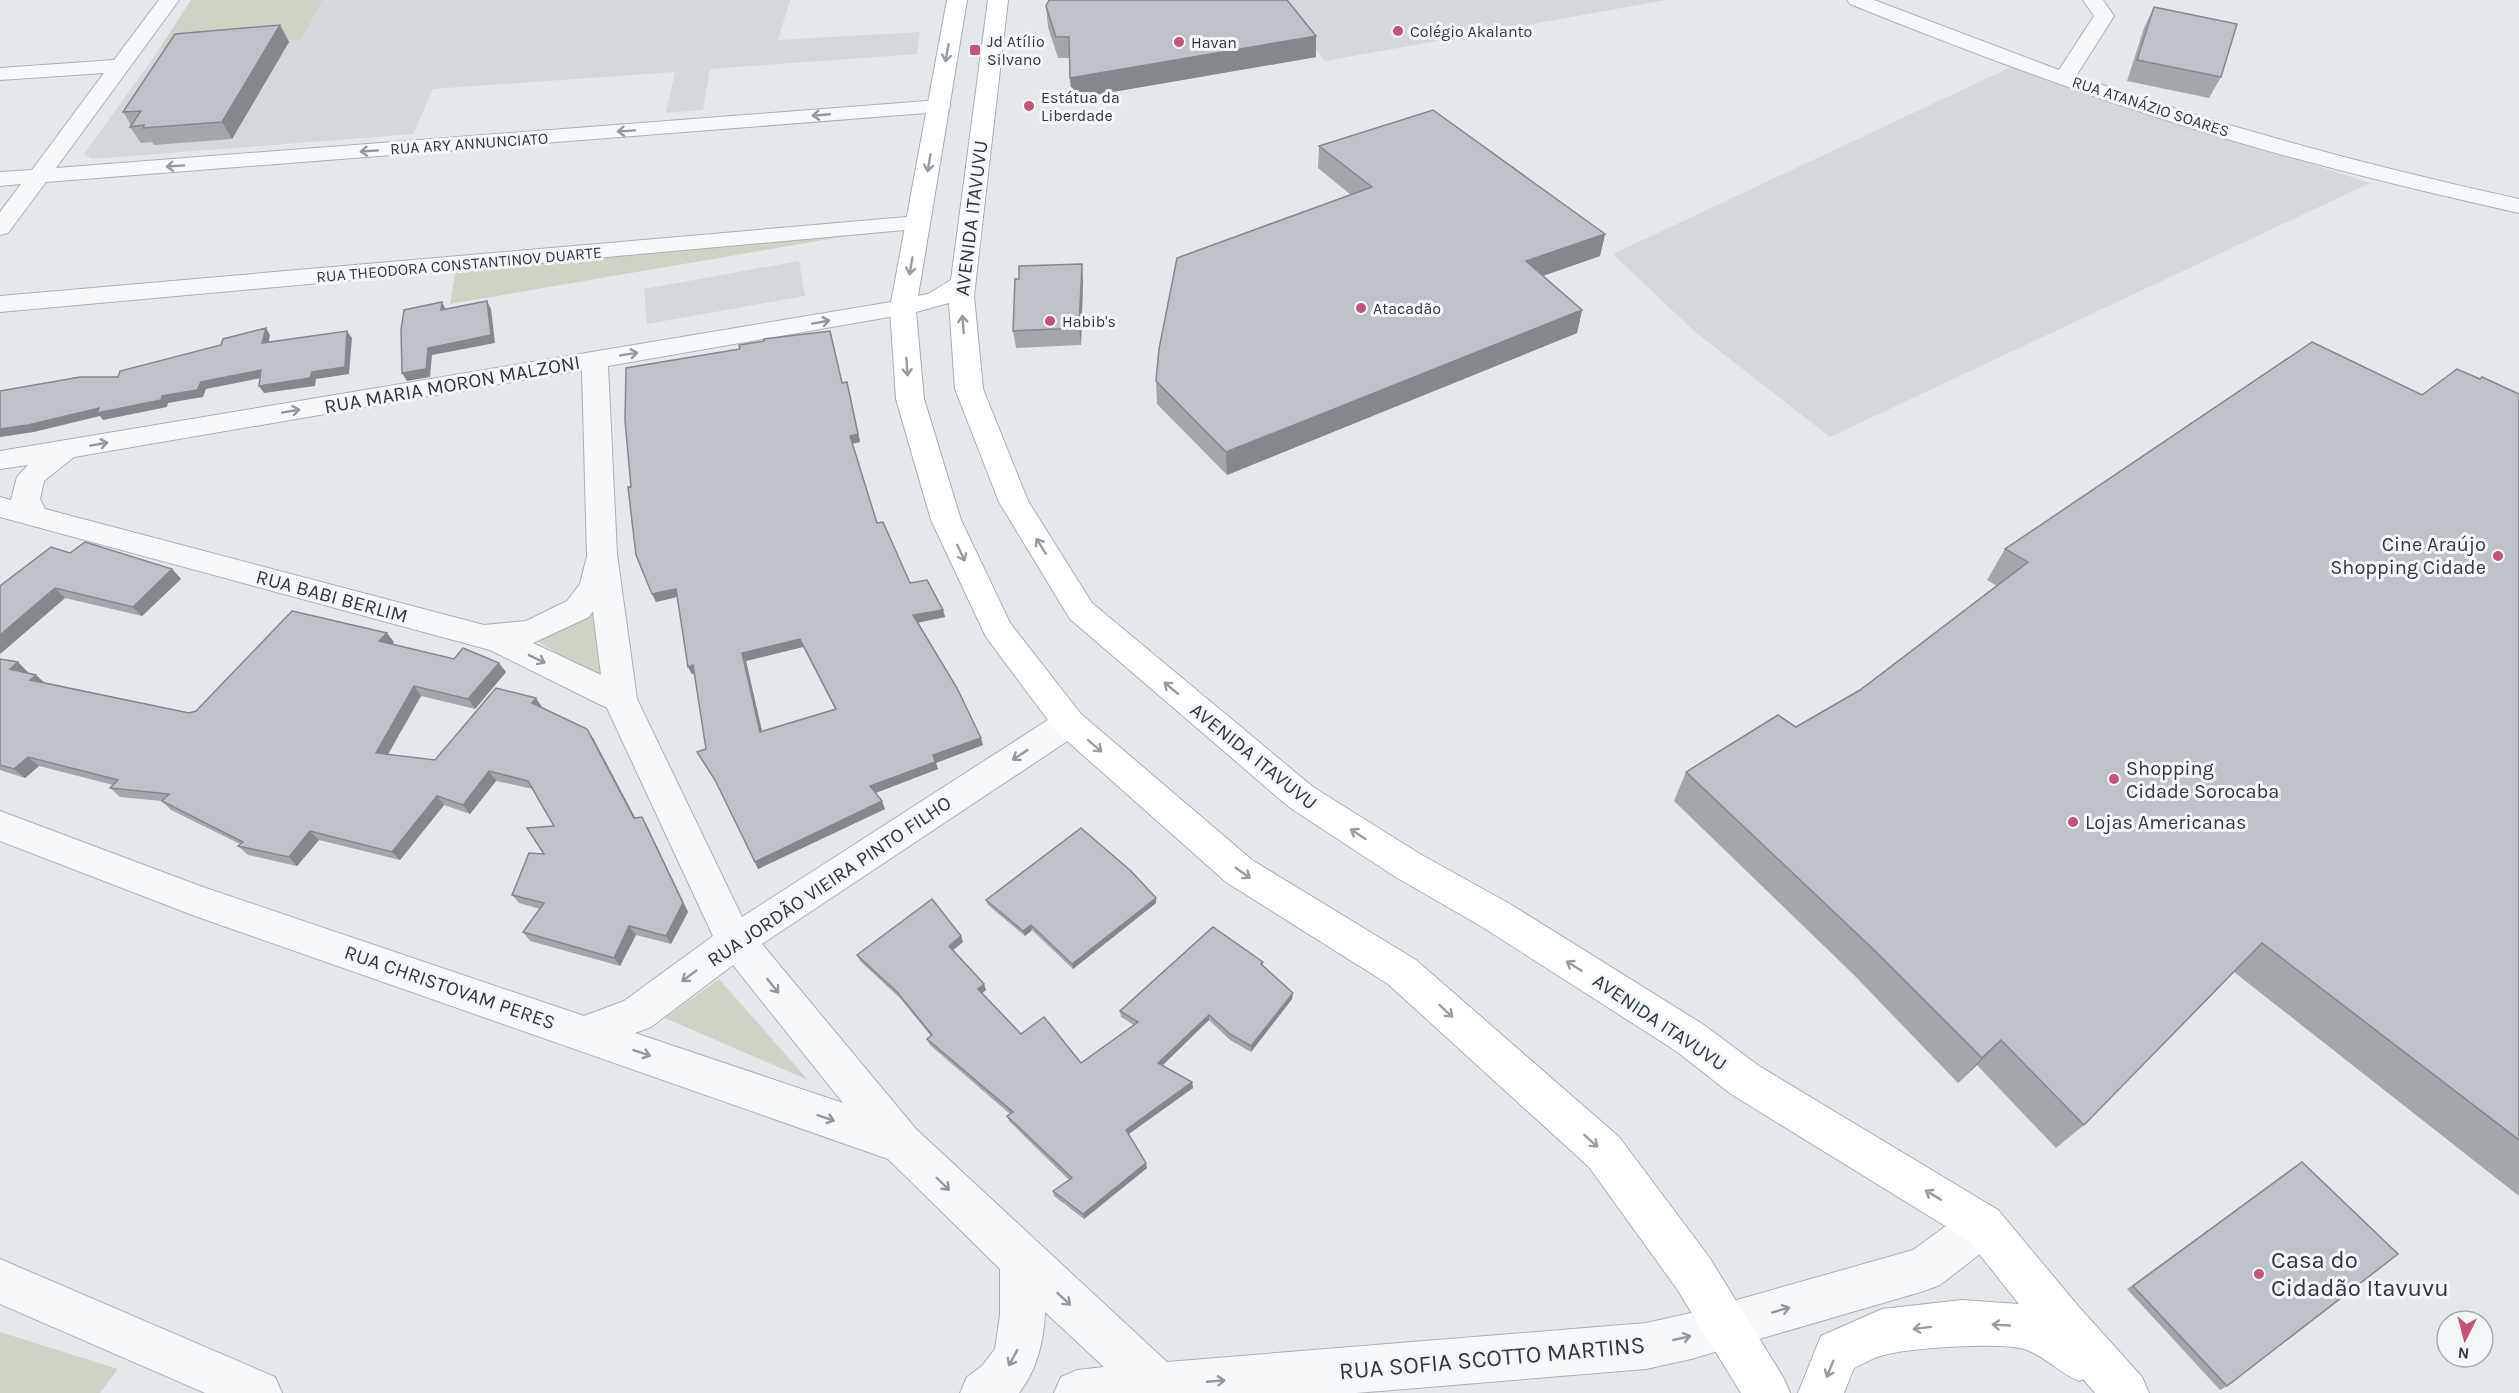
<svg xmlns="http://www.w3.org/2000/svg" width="2519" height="1393" font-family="Karla,sans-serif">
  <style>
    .built { fill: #d3d8dd }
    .green { fill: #ccd4c6 }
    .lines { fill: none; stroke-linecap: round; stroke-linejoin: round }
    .minor-casing { stroke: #a9b0b5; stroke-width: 2 }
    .major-casing { stroke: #a4aeb6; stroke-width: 2 }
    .minor { fill: #f7f8fa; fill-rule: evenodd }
    .major { fill: #fff; fill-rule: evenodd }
    .wall { fill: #a2a7ac; fill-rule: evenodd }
    .shaded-wall { fill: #84888c }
    .building { fill: #bcc2c8; stroke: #84888c; stroke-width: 1.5; fill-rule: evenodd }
    .oneway { stroke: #969ca1 }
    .oneway2 { stroke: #92989e }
    .poi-dot { fill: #c65377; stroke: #f4f7f8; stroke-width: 2 }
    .labels { text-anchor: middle; stroke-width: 6; stroke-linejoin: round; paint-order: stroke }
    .far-poi-label { font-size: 16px; fill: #2d3843; stroke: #f4f7f8; text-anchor: start }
    .far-street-label { font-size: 16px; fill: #2d3843; stroke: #f4f7f8 }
    .street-label { font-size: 20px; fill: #2d3843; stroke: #f4f7f8 }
    .poi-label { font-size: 20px; fill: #2d3843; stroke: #f4f7f8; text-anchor: start }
    .near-poi-label { font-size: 24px; fill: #2d3843; stroke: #f4f7f8; text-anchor: start }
    .near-street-label { font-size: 24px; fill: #2d3843; stroke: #f4f7f8 }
  </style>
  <rect width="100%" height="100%" fill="#e4e8eb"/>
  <!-- built -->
  <path class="built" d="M323 0H790L778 40 920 32 917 54 710 69 703 110 666 113 675 72 433 89 413 134 92 159 84 154 158 51 301 40Z
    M1276 0H1666L1325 61Z
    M2011 67 2370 183 1830 437 1694 331 1613 254Z
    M799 261 805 296 647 324 644 289Z"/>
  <!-- green -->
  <path class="green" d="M191 0H323L301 40 158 51Z
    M882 230 450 304 456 269Z
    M594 607 600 680 534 639Z
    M719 979 808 1080 665 1018Z
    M0 1332 118 1369 100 1393H0Z"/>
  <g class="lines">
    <!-- minor casing -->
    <g class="minor-casing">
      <path id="minor" d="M159 0H179L56 168 939 100 947 101 950 106 947 111 939 112 46 182 8 233 0 235V212L21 184 0 186V172L32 170 104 73 0 80V68L114 60Z
        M1847 0H1874L2059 70 2094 16 2083 0H2103L2114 16 2076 76C2221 126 2369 166 2519 199V213C2403 187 2288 159 2175 123 2065 88 1957 47 1850 4Z
        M918 216 926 218 930 223 926 228 0 312V296Z
        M903 300 912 303 916 308 912 313 608 366 617 554 637 699 742 917 1057 714 1069 710 1081 714 1086 723 1081 732 762 944 916 1129 1167 1362 1646 1323 1691 1313 1913 1250 1968 1210 1983 1203 1998 1210 2005 1225 1998 1240 1940 1285 1924 1291 1691 1359 1646 1369 1356 1393H1054L1061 1377 1077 1370 1104 1367 1045 1312C1044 1340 1037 1370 1019 1393H960L967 1377 982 1366 995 1349 1000 1315V1269L888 1159 195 916 0 841V811L200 886 584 1016 624 1001 713 936 607 708 490 650 0 517V497L11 500 17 477 28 465 0 469V451ZM582 370 587 556 580 584 567 601 526 621 484 625 45 509 40 499 44 481 74 457ZM593 611 601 675 533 643 589 617ZM733 965 843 1103 635 1033 651 1027Z
        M0 1259 275 1377 282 1393H205L0 1304Z"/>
    </g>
    <!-- major casing -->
    <g class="major-casing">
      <path id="major" d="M947 0H967L918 296 928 294 951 280 988 0H1008L974 296 983 389 1028 501 1092 603 1313 787 1420 854 1510 904 1704 1025 1759 1066 1998 1210 2079 1307 2142 1377 2149 1393H2095L2083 1379 2079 1381C2060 1373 2047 1358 2027 1350 2005 1341 1908 1348 1884 1355 1874 1357 1863 1364 1854 1368L1844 1393H1798L1821 1336 1882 1309 1962 1300 2019 1304 1968 1240 1731 1094 1676 1051 1484 928 1394 876 1289 807 1070 619 999 502 955 389 949 303 916 312 924 399 961 520 1010 623 1081 714 1252 860 1416 960 1619 1137 1709 1257 1783 1377 1790 1393H1741L1677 1289 1589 1167 1388 984 1226 882 1057 732 986 637 931 520 896 399 890 308Z"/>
    </g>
    <!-- minor -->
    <use href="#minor" class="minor"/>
    <!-- major -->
    <use href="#major" class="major"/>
  </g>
  <!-- wall -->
  <path class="wall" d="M1046 6 1316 57 1072 99 1070 78 1069 58H1058L1048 27Z
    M2154 7 2221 77 2209 98 2127 81 2144 28Z
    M280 25 289 42 232 139 154 145 152 142 141 143 130 127 131 125 123 112Z
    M1319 146 1605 234 1600 256 1543 276 1582 310 1577 333 1227 475 1157 404 1156 381 1351 195 1318 168Z
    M1083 281 1081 345 1016 348 1013 331Z
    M2480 379 2519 394V1196L2234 972 2084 1125 2056 1148 1977 1065 1958 1083 1854 975 1674 801 1686 772 1796 727 1860 690 1997 586 1987 580 2005 549 2422 395Z
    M842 383 849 390 860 442 852 443 877 523 910 583 943 610 945 617 917 623 983 745 936 763 938 769 875 793 885 809 758 869 718 786 697 752 706 749 695 674H692L688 667 677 597 656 602 631 487ZM803 647 835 709 762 732 746 661Z
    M70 553 172 569 181 579 142 616 65 598 0 654Z
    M394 642 392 644 506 672 475 709 421 696 388 755 435 760 542 707 593 738 635 818 642 817 647 826 688 912 671 944 636 935 620 966 530 941 523 932 540 909 519 903 512 895 544 854 554 826 533 789 496 781 470 814 444 805 400 860 319 840 297 866 248 855 238 846 240 844 171 810 162 801 120 797 110 788 113 785 39 766 25 778 0 770V659L28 672 27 673 44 682 189 713 196 711Z
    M1156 898V903L1073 969 1032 930 1025 936 988 905 986 900Z
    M961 936 963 942 953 950 984 984 986 990 982 993 1021 1034 1081 1063 1134 1025 1121 1017 1120 1011 1263 962V966L1292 999 1251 1052 1230 1040 1209 1020 1162 1065 1192 1082 1193 1088 1129 1134 1147 1168 1084 1219 1054 1196 1053 1191 1069 1180 1009 1121 1007 1116 1010 1114 930 1045 927 1039 931 1036 900 998 860 961 857 955Z
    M2302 1162 2227 1386 2220 1390 2127 1289Z"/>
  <!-- shaded-wall -->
  <path class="shaded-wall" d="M280 25 289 42 232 139 222 122Z
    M1316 36V57L1072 99 1070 78Z
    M1605 234 1600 256 1522 283 1526 261Z
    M1082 264 1083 281 1081 345 1079 328Z
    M487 301 491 309 495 343 432 355 430 377 407 381 402 373 428 348Z
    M442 302 446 310H441Z
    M1582 310 1577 333 1227 475 1226 452Z
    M266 328 270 335 267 350 262 343Z
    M347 331 352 338 349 374 316 379 315 386 264 393 259 386Z
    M261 370 266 377 206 389 203 397 168 403 167 407 103 420 100 416 34 432 0 437V429L99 408 162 396 201 382Z
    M847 382 860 442 852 444 850 436Z
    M172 569 181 579 142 616 133 607Z
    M55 588 65 598 0 654V635Z
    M676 589 680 596 656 602 652 594Z
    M943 610 945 617 915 623 913 615Z
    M387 633 394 642 386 651 379 641Z
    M800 639 803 647 746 661 764 740 760 732 742 653Z
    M18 662 28 672 21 679 10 669Z
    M499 663 506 672 475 709 468 699Z
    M693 665 697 673 692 674 688 667Z
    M36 675 46 684 30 680Z
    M414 686 421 696 383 762 376 753Z
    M536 698 542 707 538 712 532 703Z
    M587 729 593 738 640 827 634 818Z
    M981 738 983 745 936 763 938 769 873 794 870 786 933 755Z
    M28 757 39 766 25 778 14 769Z
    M489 771 496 781 470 814 463 805Z
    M437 796 444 805 400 860 392 852Z
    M882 801 885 809 758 869 755 862Z
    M642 817 647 826 688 912 671 944 666 936Z
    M310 831 319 840 297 866 289 857Z
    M1156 898V903L1073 969 1072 964Z
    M1031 925 1032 930 1025 936 1023 931Z
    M629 926 636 935 620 966 614 958Z
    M961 936 963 942 951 952 949 946Z
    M984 984 986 990 980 995 978 989Z
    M1293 993 1292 999 1251 1052V1046Z
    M1209 1015V1020L1159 1069 1158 1063Z
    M2001 1040 1977 1065 1958 1083 1982 1058Z
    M1192 1082 1193 1088 1127 1135 1126 1130Z
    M1146 1163 1147 1168 1084 1219 1083 1214Z"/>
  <!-- building -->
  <path class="building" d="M1049 0H1287L1316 36 1070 78 1069 37H1056L1046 6Z
    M2154 7 2237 24 2221 77 2137 60Z
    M280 25 222 122 143 128 144 125 130 127 141 111 123 112 175 34Z
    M1433 110 1605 234 1526 261 1582 310 1226 452 1156 381 1159 349 1177 258 1372 187 1319 146Z
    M1082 264 1079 328 1013 331 1015 279H1019V266Z
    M487 301 491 335 428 348 426 369 402 373 401 330 404 310 442 302 441 310Z
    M266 328 262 343 347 331 345 367 312 372 310 378 259 386 261 370 201 382 197 390 162 396 161 400 97 413 99 408 28 425 0 429V391L80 377H118L120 371 221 345 223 339Z
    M830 331 842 383 847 382 858 434 850 436 877 523 883 522 910 583 927 580 943 610 913 615 957 688 981 738 933 755 935 762 870 786 882 801 755 862 715 780 697 752 706 749 693 665 688 667 676 589 652 594 636 555 628 487H631L625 420 626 368 740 349 739 345 764 341V339ZM800 639 836 709 760 732 742 653Z
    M2312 342 2422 395 2457 369 2480 379 2482 377 2519 394V1140L2262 943 2084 1125 2001 1040 1982 1058 1873 949 1686 772 1778 715 1796 727 1860 690 2028 562 2005 549Z
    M85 542 172 569 133 607 55 588 0 635V586L51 547 70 553Z
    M292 611 387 633 379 641 454 659 463 648 499 663 468 699 414 686 376 753 435 760 496 688 536 698 532 703 587 729 634 818 642 817 683 903 666 936 629 926 614 958 523 932 544 903 512 895 529 853 544 854 527 828 554 826 528 781 489 771 463 805 437 796 392 852 310 831 289 857 238 846 243 842 162 801 169 794 110 788 118 780 28 757 14 769 0 765V659L18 662 10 669 36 675 30 680 189 713 196 711Z
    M1081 828 1131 871 1156 898 1072 964 1031 925 1023 931 986 900Z
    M932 899 961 936 949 946 984 984 978 989 1021 1034 1044 1017 1081 1063 1138 1022 1120 1011 1213 927 1263 962 1261 964 1293 993 1251 1046 1230 1034 1209 1015 1158 1063 1192 1082 1126 1130 1146 1163 1083 1214 1053 1191 1072 1178 1007 1116 1013 1112 927 1039 932 1035 897 992 857 955Z
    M2302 1162 2398 1254 2227 1386 2133 1286Z"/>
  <!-- one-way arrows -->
  <defs><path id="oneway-shaft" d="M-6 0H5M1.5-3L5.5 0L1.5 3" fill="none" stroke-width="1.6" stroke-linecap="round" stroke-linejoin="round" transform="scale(1.5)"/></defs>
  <g class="oneway">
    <use href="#oneway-shaft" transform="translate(947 53) rotate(100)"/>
    <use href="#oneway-shaft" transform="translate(929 163) rotate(100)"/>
    <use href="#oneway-shaft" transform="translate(911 266) rotate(100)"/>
    <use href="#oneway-shaft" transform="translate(963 324) rotate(-95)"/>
    <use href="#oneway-shaft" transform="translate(907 367) rotate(86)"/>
    <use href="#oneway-shaft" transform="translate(1041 546) rotate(-122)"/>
    <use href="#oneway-shaft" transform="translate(961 553) rotate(65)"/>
    <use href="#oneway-shaft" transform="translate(1171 688) rotate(-140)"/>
    <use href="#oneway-shaft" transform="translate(1095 746) rotate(41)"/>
    <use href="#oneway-shaft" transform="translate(1358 834) rotate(-147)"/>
    <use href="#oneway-shaft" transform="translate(1243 873) rotate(35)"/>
    <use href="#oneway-shaft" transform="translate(1574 966) rotate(-148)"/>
    <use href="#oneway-shaft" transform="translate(1446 1011) rotate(42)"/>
    <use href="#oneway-shaft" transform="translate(1591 1141) rotate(42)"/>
    <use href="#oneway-shaft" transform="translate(1933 1195) rotate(-149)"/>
    <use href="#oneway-shaft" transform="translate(2001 1325) rotate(-177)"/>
    <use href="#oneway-shaft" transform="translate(1922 1328) rotate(173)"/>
    <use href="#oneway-shaft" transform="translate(1830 1369) rotate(112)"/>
  </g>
  <g class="oneway2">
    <use href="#oneway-shaft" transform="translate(821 115) rotate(175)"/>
    <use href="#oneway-shaft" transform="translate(626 131) rotate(176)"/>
    <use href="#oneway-shaft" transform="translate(369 151) rotate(176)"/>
    <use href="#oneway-shaft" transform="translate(175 166) rotate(176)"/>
    <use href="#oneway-shaft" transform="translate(821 322) rotate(-10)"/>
    <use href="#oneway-shaft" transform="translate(629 354) rotate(-9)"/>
    <use href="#oneway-shaft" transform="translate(291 411) rotate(-10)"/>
    <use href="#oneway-shaft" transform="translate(99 444) rotate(-10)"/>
    <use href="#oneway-shaft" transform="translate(537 659) rotate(26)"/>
    <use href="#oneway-shaft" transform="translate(1020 755) rotate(147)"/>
    <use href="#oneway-shaft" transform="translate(689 976) rotate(143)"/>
    <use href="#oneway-shaft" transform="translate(773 986) rotate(51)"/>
    <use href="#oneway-shaft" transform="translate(642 1053) rotate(19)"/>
    <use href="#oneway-shaft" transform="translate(826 1118) rotate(19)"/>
    <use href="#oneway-shaft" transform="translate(943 1184) rotate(44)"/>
    <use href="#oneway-shaft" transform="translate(1064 1299) rotate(43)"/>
    <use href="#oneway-shaft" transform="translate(1781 1310) rotate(-16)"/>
    <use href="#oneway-shaft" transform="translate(1682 1338) rotate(-13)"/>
    <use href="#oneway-shaft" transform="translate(1013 1358) rotate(118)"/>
    <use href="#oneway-shaft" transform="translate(1216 1381) rotate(-5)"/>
  </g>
  <!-- markers -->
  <g class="poi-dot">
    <circle cx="1398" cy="31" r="6"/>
    <circle cx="1179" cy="42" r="6"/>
    <rect x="969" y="44" width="12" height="12" rx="3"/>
    <circle cx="1029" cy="106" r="6"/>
    <circle cx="1361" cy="308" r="6"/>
    <circle cx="1050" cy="321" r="6"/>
    <circle cx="2498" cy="556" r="6"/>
    <circle cx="2114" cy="779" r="6"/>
    <circle cx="2073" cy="822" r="6"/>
    <circle cx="2259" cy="1274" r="6"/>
  </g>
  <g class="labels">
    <!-- far-poi labels -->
    <g class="far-poi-label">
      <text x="1410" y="37">Colégio Akalanto</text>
      <text x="987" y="47">Jd Atílio<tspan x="987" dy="18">Silvano</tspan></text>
      <text x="1191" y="48">Havan</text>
      <text x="1041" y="103">Estátua da<tspan x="1041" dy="18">Liberdade</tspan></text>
      <text x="1373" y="314">Atacadão</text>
      <text x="1062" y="327">Habib's</text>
    </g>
    <!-- far-street labels -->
    <g class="far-street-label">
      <text transform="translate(2151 106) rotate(18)" y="6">RUA ATANÁZIO SOARES</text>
      <text transform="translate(469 143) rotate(-4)" y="6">RUA ARY ANNUNCIATO</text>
      <text transform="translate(459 264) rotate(-5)" y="6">RUA THEODORA CONSTANTINOV DUARTE</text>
    </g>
    <!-- street labels -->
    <g class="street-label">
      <text transform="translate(971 218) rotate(-83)" y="7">AVENIDA ITAVUVU</text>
      <text transform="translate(452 384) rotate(-10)" y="7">RUA MARIA MORON MALZONI</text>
      <text transform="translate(332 596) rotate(15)" y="7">RUA BABI BERLIM</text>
      <text transform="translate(1254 756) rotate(39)" y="7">AVENIDA ITAVUVU</text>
      <text transform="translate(829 881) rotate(-34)" y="7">RUA JORDÃO VIEIRA PINTO FILHO</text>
      <text transform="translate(450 987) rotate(19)" y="7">RUA CHRISTOVAM PERES</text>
      <text transform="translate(1660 1022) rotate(34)" y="7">AVENIDA ITAVUVU</text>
    </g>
    <!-- poi labels -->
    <g class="poi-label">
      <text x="2486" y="551" text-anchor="end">Cine Araújo<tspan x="2486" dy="23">Shopping Cidade</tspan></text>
      <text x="2126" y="775">Shopping<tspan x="2126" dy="23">Cidade Sorocaba</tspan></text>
      <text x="2085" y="829">Lojas Americanas</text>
    </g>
    <!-- near-poi labels -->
    <g class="near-poi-label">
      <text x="2271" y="1268">Casa do<tspan x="2271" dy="28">Cidadão Itavuvu</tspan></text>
    </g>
    <!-- near-street labels -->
    <g class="near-street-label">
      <text transform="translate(1492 1358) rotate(-5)" y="8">RUA SOFIA SCOTTO MARTINS</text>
    </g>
  </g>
  <!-- north arrow -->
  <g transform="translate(2465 1339) rotate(186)"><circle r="28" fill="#f4f7f8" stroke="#a4abb0" stroke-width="1.5"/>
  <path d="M0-4.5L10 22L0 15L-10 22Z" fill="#c65377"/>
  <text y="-9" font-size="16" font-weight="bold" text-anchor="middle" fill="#2d3843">N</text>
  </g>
</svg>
